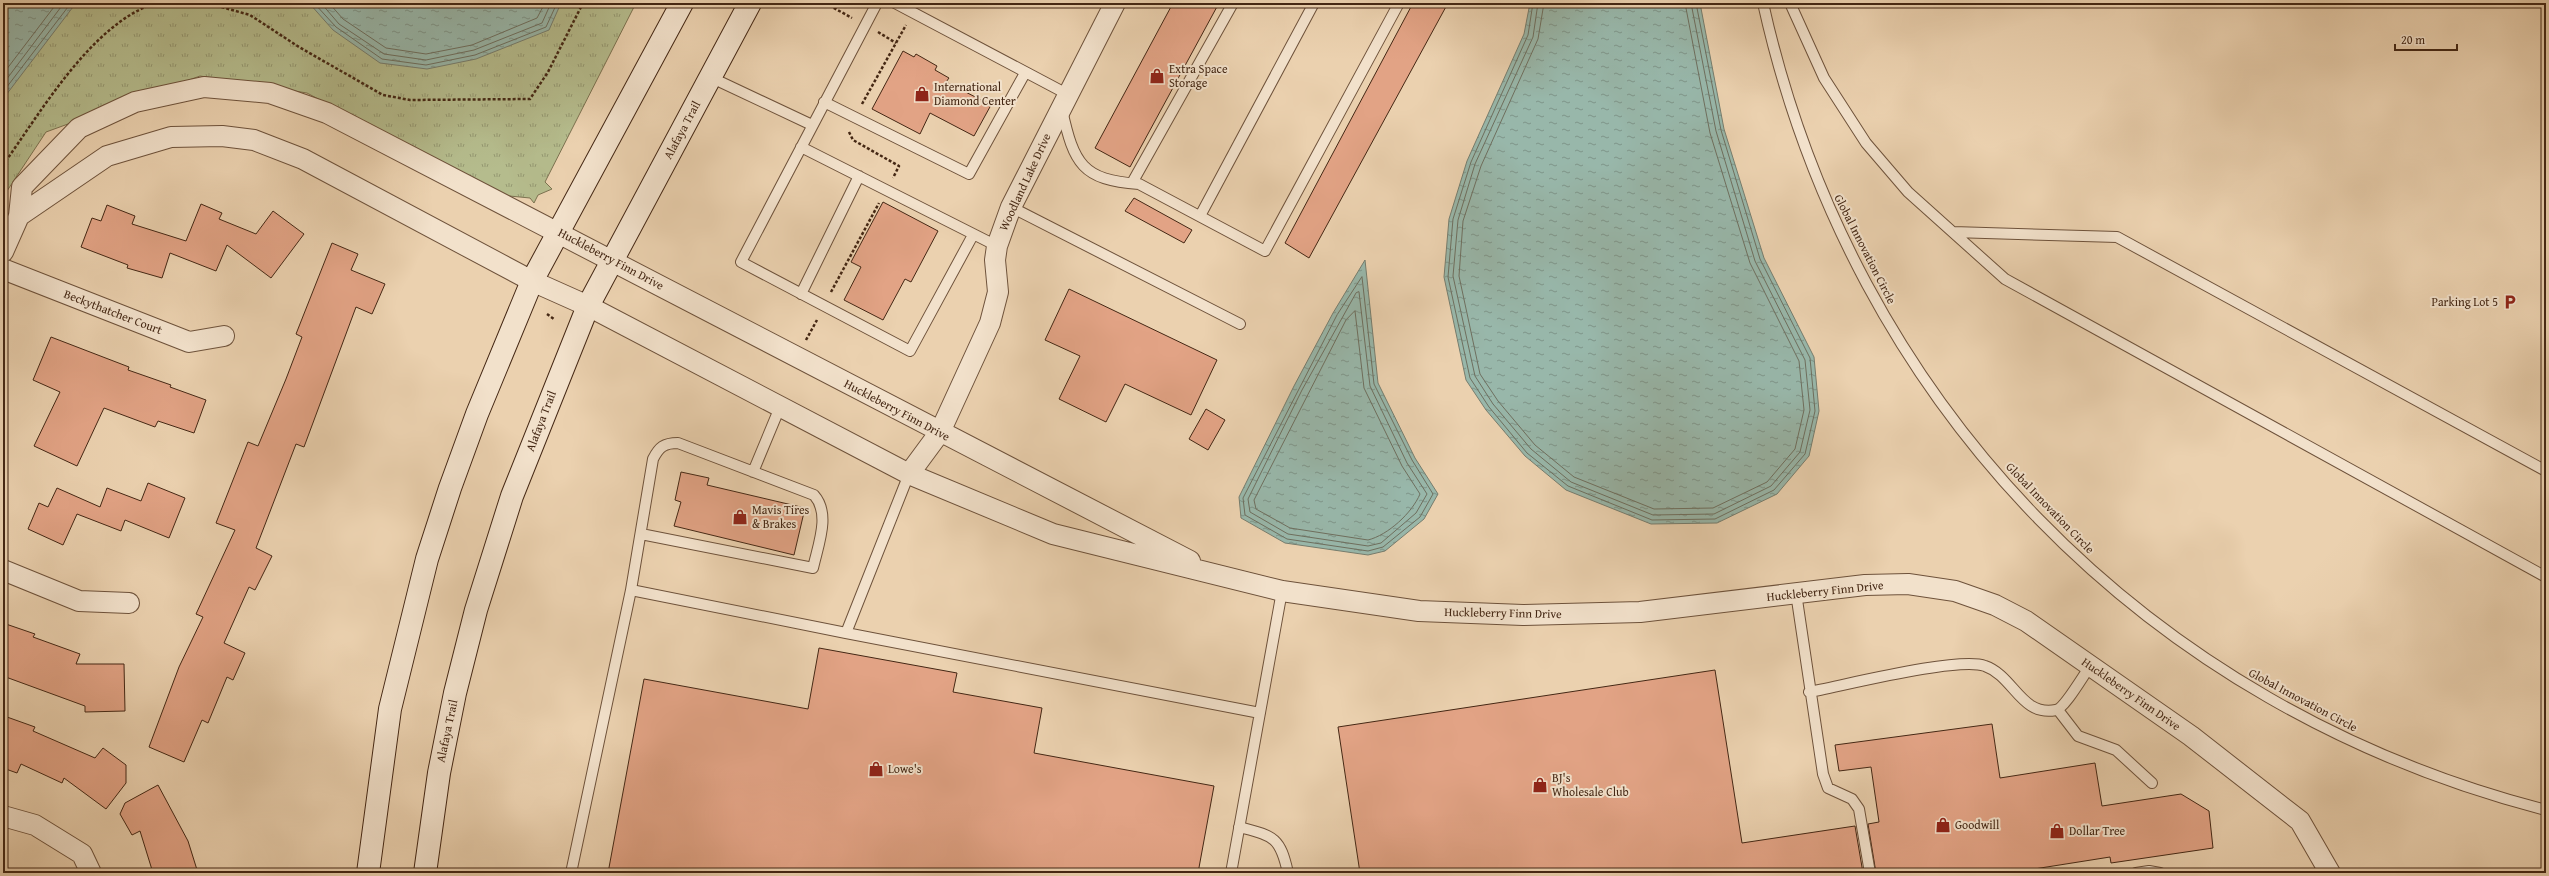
<svg xmlns="http://www.w3.org/2000/svg" width="2549" height="876" font-family="'Gentium Book Plus',serif">
  <style>
    .park { fill: url(#park-tufts); stroke: #7c7250 }
    .water { fill: url(#water-ripples); stroke: #767d6e }
    .lines { fill: none; stroke-linecap: round; stroke-linejoin: round }
    .shore { stroke: #6e6f5f; stroke-width: 1 }
    .building { fill: #e2a385; stroke: #442714 }
    .service-casing { stroke: #6e523b; stroke-width: 12 }
    .minor-casing { stroke: #6e523b; stroke-width: 22 }
    .secondary-casing { stroke: #442714; stroke-width: 24 }
    .path { stroke: #442714; stroke-width: 2.5; stroke-dasharray: 3 2; stroke-linecap: butt }
    .service { stroke: #f2e1cb; stroke-width: 10 }
    .minor { stroke: #f2e1cb; stroke-width: 20 }
    .secondary { stroke: #f2e1cb; stroke-width: 22 }
    .labels { text-anchor: middle; stroke-width: 4; stroke-linejoin: round; paint-order: stroke }
    .poi-label { font-size: 12px; fill: #442714; stroke: #f2e1cb; text-anchor: start }
    .street-label { font-size: 12px; fill: #442714; stroke: #f2e1cb }
  </style>
  <defs>
    <pattern id="park-tufts" width="24" height="20" patternUnits="userSpaceOnUse"><rect width="24" height="20" fill="#b5bc8d"/><path d="M3 7l-1-3M5 7V3M7 7l1-3M15 17l-1-3M17 17v-4M19 17l1-3" fill="none" stroke="#959972"/></pattern>
    <pattern id="water-ripples" width="26" height="14" patternUnits="userSpaceOnUse"><rect width="26" height="14" fill="#98b7aa"/><path d="M2 4q2-2 4 0t4 0M15 11q2-2 4 0t4 0" fill="none" stroke="#7e9589"/></pattern>
  </defs>
  <rect width="100%" height="100%" fill="#ebd1af"/>
  <filter id="stains"><feTurbulence type="fractalNoise" baseFrequency=".005" numOctaves="4"/><feColorMatrix values="0 0 0 0 .2 0 0 0 0 .09 0 0 0 0 .02 0 0 0 .5 -.17"/></filter>
  <radialGradient id="worn" r=".72"><stop offset=".6" stop-color="#630" stop-opacity="0"/><stop offset="1" stop-color="#630" stop-opacity=".3"/></radialGradient>
  <!-- park -->
  <path class="park" d="M3 3H636L545 182 552 189 538 195 534 203 530 198 499 195 307 93 200 76 46 132 3 197Z"/>
  <!-- water -->
  <path class="water" d="M3 3H76L3 99Z
    M309 3H561L549 30 476 59 427 69 380 63 333 30Z
    M1530 3H1700L1724 129 1764 258 1814 357 1819 411 1809 456 1777 494 1717 523 1651 524 1566 490 1525 456 1486 410 1466 380 1444 277 1449 219 1467 161 1524 34Z
    M1365 260 1378 383 1415 458 1438 494 1424 519 1385 551 1368 555 1285 543 1241 518 1239 497 1294 386 1333 313Z"/>
  <g class="lines">
    <!-- shore -->
    <path class="shore" d="M314 3 336 27 382 59 426 65 475 55 546 27 557 3
      M321 3 339 24 384 54 426 60 474 50 542 23 551 3
      M329 3 343 19 386 48 426 54 472 45 537 18 545 3
      M1533 3 1528 35 1471 162 1453 219 1448 277 1470 378 1489 407 1527 453 1568 486 1652 520 1715 519 1774 490 1805 454 1815 411 1810 358 1760 259 1721 130 1696 3
      M1538 3 1533 37 1475 164 1458 220 1453 276 1475 376 1493 404 1531 449 1571 482 1653 515 1714 514 1771 486 1800 452 1810 410 1805 360 1755 261 1716 131 1691 3
      M1544 3 1538 39 1481 166 1463 221 1459 276 1480 374 1498 401 1535 445 1574 477 1654 509 1713 508 1767 482 1795 449 1804 410 1799 361 1750 263 1710 133 1685 3
      M3 74 57 3
      M3 84 64 3
      M3 92 71 3
      M1362 277 1374 384 1412 460 1433 494 1420 517 1383 547 1368 551 1287 539 1245 515 1243 498 1337 315Z
      M1359 292 1370 386 1407 463 1427 494 1416 513 1381 543 1368 546 1288 534 1250 512 1248 499 1302 390 1356 293Z
      M1355 311 1364 388 1402 466 1420 494C1412 513 1388 535 1368 540L1290 528 1256 509 1254 500 1346 320Z"/>
  </g>
  <!-- building -->
  <path class="building" d="M1173 3H1219L1130 167 1095 148Z
    M1413 3H1448L1309 258 1285 243Z
    M903 51 914 57 916 54 937 66 935 70 949 78 946 82 991 105 974 136 930 113 920 134 872 109Z
    M1134 198 1192 230 1184 243 1125 211Z
    M883 202 938 231 911 282 905 279 883 320 844 300 861 267 851 262Z
    M201 204 222 213 219 219 256 234 273 211 304 234 271 278 227 245 216 271 170 253 162 278 127 268 128 265 81 247 92 218 101 221 107 205 135 216 132 224 186 241Z
    M332 243 358 254 351 270 385 284 372 314 356 307 304 447 296 444 256 548 272 556 255 590 249 587 224 643 245 653 233 680 227 677 208 723 202 720 184 762 149 747 179 667 203 617 196 614 235 530 216 523 248 442 258 446 286 379 302 337 296 334Z
    M1069 289 1217 360 1191 415 1125 384 1106 422 1059 399 1080 356 1045 340Z
    M51 337 129 367 128 370 171 385 170 387 206 400 194 433 158 421 155 427 104 408 77 466 34 446 60 392 33 380Z
    M1206 409 1225 420 1208 450 1189 439Z
    M681 472 709 478 707 485 805 508 794 555 674 526 681 502 675 500Z
    M148 483 185 498 169 538 125 520 121 531 77 514 63 545 28 529 39 503 48 507 57 488 100 507 107 488 141 501Z
    M3 623 35 634 33 637 80 654 76 664H124L125 711 85 712V706L3 676Z
    M819 648 957 673 953 692 1042 708 1034 753 1214 786 1198 873H608L644 679 808 709Z
    M1715 670 1742 843 1855 826 1863 873H1360L1338 727Z
    M7 717 35 727 33 731 95 758 103 748 126 765V783L106 809 64 778 62 783 21 764 17 773 3 768V728Z
    M1992 724 2000 778 2095 763 2102 806 2181 794 2209 811 2213 848 2111 863 2110 857 2009 873H1876L1868 824 1879 822 1871 767 1839 771 1835 745Z
    M158 785 188 841 198 873H153L140 831 132 835 120 814 125 803Z"/>
  <g class="lines">
    <!-- service casing -->
    <g class="service-casing">
      <path id="service" d="M877 3 741 262 910 351 973 235
        M895 3 1067 94
        M1763 3C1852 405 2148 708 2546 810
        M1790 3 1824 78 1866 143 1908 192 2005 279 2546 577
        M710 77 812 125
        M824 102 969 174 1025 73
        M1062 110C1074 164 1082 180 1139 184L1265 251 1399 3
        M801 147 997 246
        M1132 183 1233 3
        M1011 207 1240 324
        M1200 216 1314 3
        M1953 232 2117 237 2546 471
        M801 294 859 176
        M753 472 780 407
        M631 590 653 459C659 447 664 443 678 443L814 495C831 514 818 545 813 568L641 534
        M1796 593 1823 774 1828 788 1852 799 1859 809 1870 873
        M846 633 1260 713
        M1809 692C1842 686 1959 656 1985 666 2014 676 2021 717 2056 710 2065 708 2084 674 2091 665
        M2058 710 2078 736 2116 750 2152 783
        M1239 827C1273 836 1280 836 1288 873
        M571 873 631 590 846 633 909 474
        M1231 873 1282 591
        M2136 873 2149 871 2160 873"/>
    </g>
    <!-- minor casing -->
    <g class="minor-casing">
      <path id="minor" d="M19 216 107 156 171 137 222 136 254 140 303 159 532 281 588 306 909 474 1053 534 1282 591 1419 611 1523 615 1640 612 1865 585 1908 584 1955 591 1995 605 2026 621 2191 736 2300 821 2330 873
        M3 252 19 216 22 187 79 128 135 102 204 87 270 93 327 113 1190 561
        M3 269 189 342 224 336
        M909 474 940 432 990 323 998 292 995 260 997 246 1011 207 1115 3
        M3 570 79 601 129 603
        M3 816 35 825 82 854 91 873"/>
    </g>
    <!-- secondary casing -->
    <g class="secondary-casing">
      <path id="secondary" d="M368 873 390 709 427 559 450 488 477 414 532 281 682 3
        M425 873 439 773 455 693 476 610 512 496 588 306 750 3"/>
    </g>
    <!-- path -->
    <path class="path" d="M207 3 250 15 299 47 383 95 410 100 530 99 548 72 583 3
      M825 3 852 18
      M878 32 896 43
      M862 104 906 25
      M849 132 853 140 899 166 893 178
      M3 165C41 112 92 23 156 3
      M831 292 879 203
      M547 314 554 319
      M806 340 817 320"/>
    <!-- service -->
    <use href="#service" class="service"/>
    <!-- minor -->
    <use href="#minor" class="minor"/>
    <!-- secondary -->
    <use href="#secondary" class="secondary"/>
  </g>
  <!-- icons -->
  <defs>
    <g id="shop-bare" transform="scale(1.2)"><path d="M-5-2.5h2.3a2.7 3.5 0 0 1 5.4 0H5L5.5 6h-11ZM-1.5-2.5h3a1.5 2.3 0 0 0-3 0Z" fill="#8f2418" stroke="#f2e1cb" stroke-width="2.5" paint-order="stroke"/></g>
    <g id="parking-bare" transform="scale(1.2)"><path d="M-3.5-5.5H1a3.5 3.5 0 0 1 0 7H-1V5.5H-3.5ZM-1-3.4V-.6H.8a1.4 1.4 0 0 0 0-2.8Z" fill="#8f2418" stroke="#f2e1cb" stroke-width="2.5" paint-order="stroke"/></g>
  </defs>
  <g fill-rule="evenodd">
    <use href="#shop-bare" x="1157" y="76"/>
    <use href="#shop-bare" x="922" y="94"/>
    <use href="#parking-bare" x="2510" y="302"/>
    <use href="#shop-bare" x="740" y="517"/>
    <use href="#shop-bare" x="876" y="769"/>
    <use href="#shop-bare" x="1540" y="785"/>
    <use href="#shop-bare" x="1943" y="825"/>
    <use href="#shop-bare" x="2057" y="831"/>
  </g>
  <g class="labels">
    <!-- poi labels -->
    <g class="poi-label">
      <text x="1169" y="73">Extra Space<tspan x="1169" dy="14">Storage</tspan></text>
      <text x="934" y="91">International<tspan x="934" dy="14">Diamond Center</tspan></text>
      <text x="2498" y="306" text-anchor="end">Parking Lot 5</text>
      <text x="752" y="514">Mavis Tires<tspan x="752" dy="14">&amp; Brakes</tspan></text>
      <text x="888" y="773">Lowe's</text>
      <text x="1552" y="782">BJ's<tspan x="1552" dy="14">Wholesale Club</tspan></text>
      <text x="1955" y="829">Goodwill</text>
      <text x="2069" y="835">Dollar Tree</text>
    </g>
    <!-- street labels -->
    <g class="street-label">
      <text transform="translate(682 130) rotate(-62)" y="4">Alafaya Trail</text>
      <text transform="translate(1025 182) rotate(-65)" y="4">Woodland Lake Drive</text>
      <text transform="translate(1865 249) rotate(63)" y="4">Global Innovation Circle</text>
      <text transform="translate(611 259) rotate(28)" y="4">Huckleberry Finn Drive</text>
      <text transform="translate(113 312) rotate(21)" y="4">Beckythatcher Court</text>
      <text transform="translate(897 410) rotate(28)" y="4">Huckleberry Finn Drive</text>
      <text transform="translate(541 421) rotate(-69)" y="4">Alafaya Trail</text>
      <text transform="translate(2050 508) rotate(46)" y="4">Global Innovation Circle</text>
      <text transform="translate(1825 591) rotate(-6)" y="4">Huckleberry Finn Drive</text>
      <text transform="translate(1503 613) rotate(1)" y="4">Huckleberry Finn Drive</text>
      <text transform="translate(2131 694) rotate(35)" y="4">Huckleberry Finn Drive</text>
      <text transform="translate(2303 700) rotate(28)" y="4">Global Innovation Circle</text>
      <text transform="translate(447 731) rotate(-78)" y="4">Alafaya Trail</text>
    </g>
  </g>
  <!-- margin -->
  <rect width="2549" height="876" fill="none" stroke="#ebd1af" stroke-width="16"/>
  <rect x="4" y="4" width="2541" height="868" fill="none" stroke="#442714" stroke-width="2"/>
  <rect x="8" y="8" width="2533" height="860" fill="none" stroke="#442714"/>
  <!-- scale -->
  <path d="M2395 44v6h62v-6" fill="none" stroke="#442714" stroke-width="2"/>
  <text x="2401" y="44" font-size="12" fill="#442714" stroke="#f2e1cb" stroke-width="3" paint-order="stroke">20 m</text>
  <rect width="100%" height="100%" filter="url(#stains)"/>
  <rect width="100%" height="100%" fill="url(#worn)"/>
</svg>
